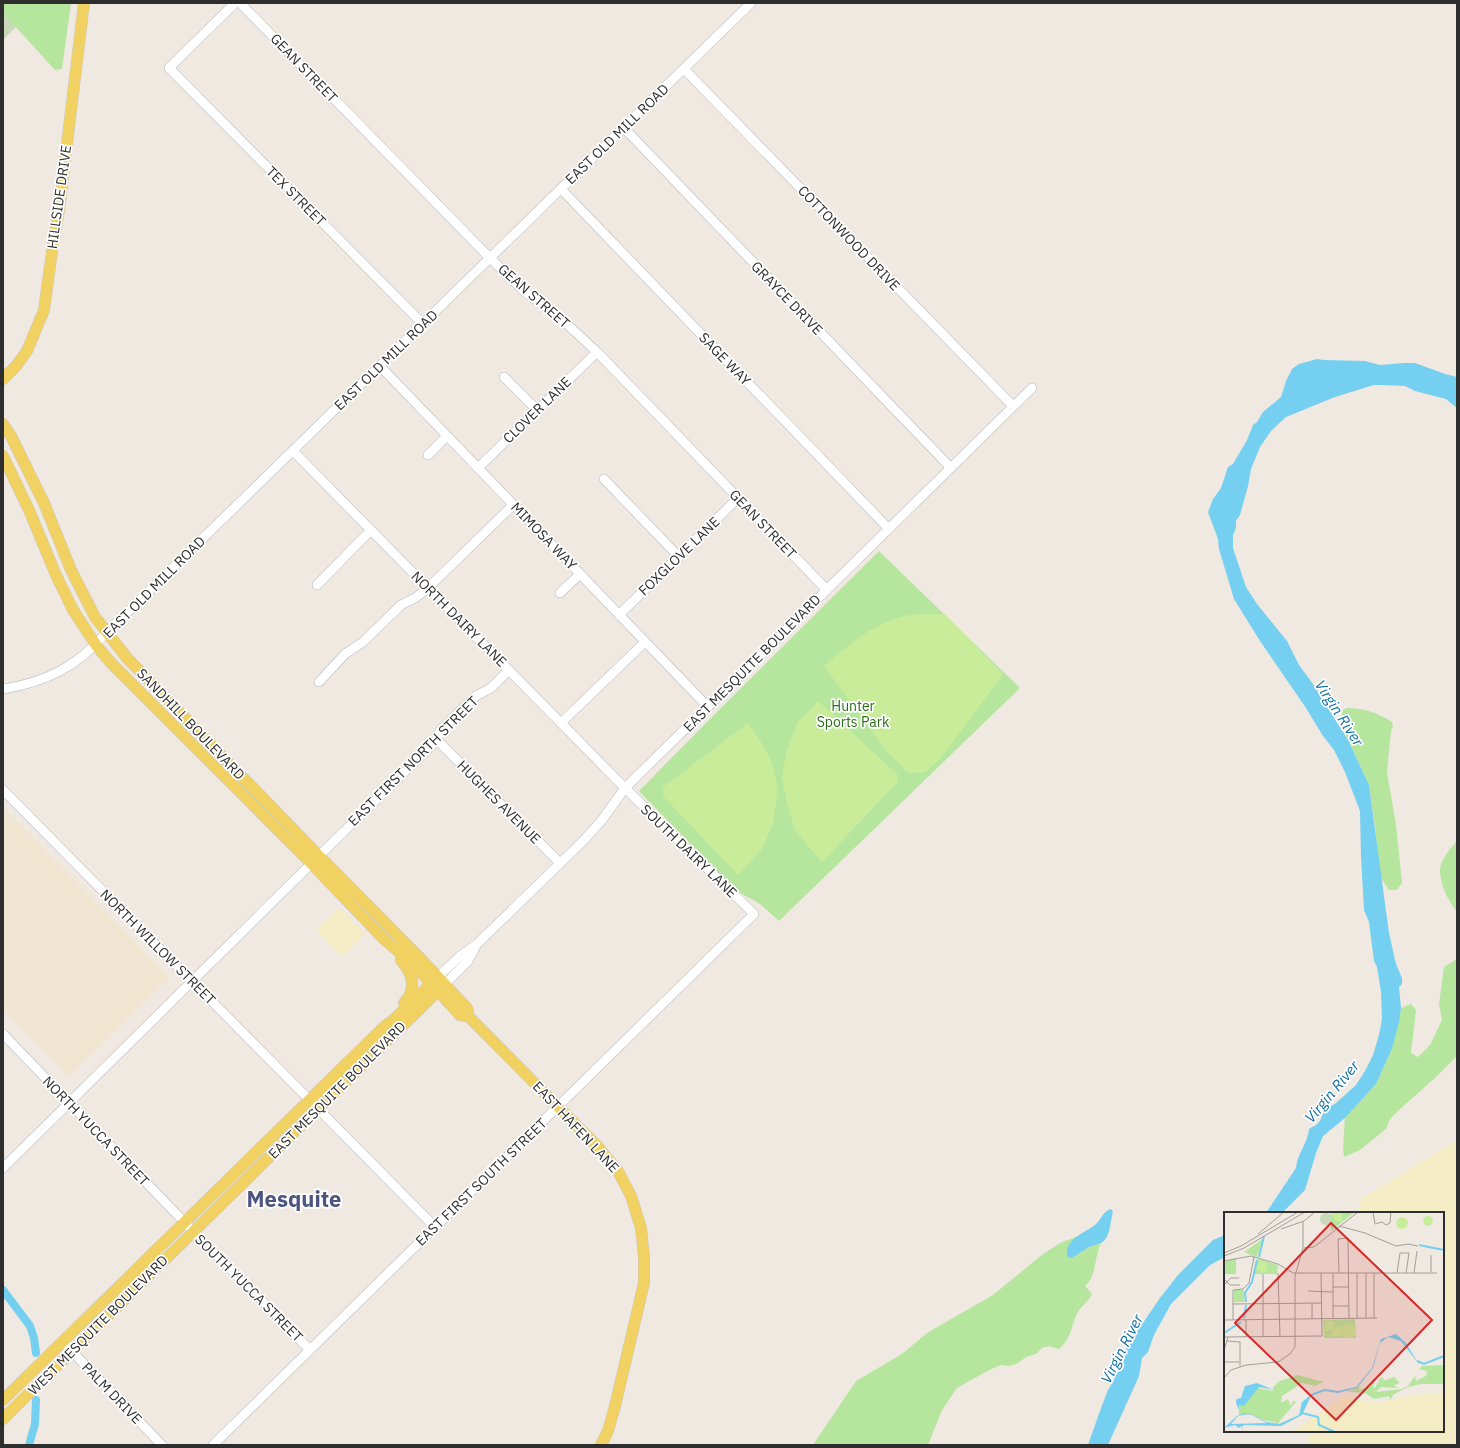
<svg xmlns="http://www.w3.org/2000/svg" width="1460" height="1448" font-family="'IBM Plex Sans',sans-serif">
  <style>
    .education { fill: #f0e6d1 }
    .green { fill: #b6e59e }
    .sand { fill: #f3ecc5 }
    .cemetery { fill: #c8d9b8 }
    .pitch { fill: #c9ec9a }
    .water { fill: #75cff0 }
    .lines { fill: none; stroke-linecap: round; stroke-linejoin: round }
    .canal { stroke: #75cff0; stroke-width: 8 }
    .minor-casing { stroke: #b4b7c1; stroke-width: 10 }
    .major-casing { stroke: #c9c9c9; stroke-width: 12 }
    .minor { stroke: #fff; stroke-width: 9 }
    .major { stroke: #f2d163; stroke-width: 11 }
    .labels { text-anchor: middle; stroke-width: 3.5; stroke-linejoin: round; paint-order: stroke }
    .street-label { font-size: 14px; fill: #2e2e2e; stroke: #fff }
    .park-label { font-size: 14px; fill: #2c6e1b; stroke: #fff }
    .water-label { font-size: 15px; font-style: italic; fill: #0d6fa3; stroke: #fff }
    .town-label { font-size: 22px; font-weight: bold; fill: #4d5680; stroke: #fff }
    .inset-river { fill: none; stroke: #75cff0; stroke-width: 2 }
    .inset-road { fill: none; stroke: #a29e99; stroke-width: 1 }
    .view { fill: #d62828; fill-opacity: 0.15; stroke: #d62828; stroke-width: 2 }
    .inset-edge { fill: none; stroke: #2e2e2e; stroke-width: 2 }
  </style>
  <rect width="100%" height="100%" fill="#efe9e1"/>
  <!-- education -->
  <path class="education" d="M3 807 168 976 167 981 161 986 69 1076H68L3 1010Z"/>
  <!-- green -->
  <path class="green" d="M3 3H71L62 69 55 70 3 13Z
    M879 551 1020 688 779 921 760 904 735 890 639 791 706 723Z
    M1347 708C1365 708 1377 713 1392 722L1393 726 1391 731 1387 772 1396 825 1402 883 1397 890H1389L1381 878 1376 844V833L1369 785 1349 742 1342 732 1340 725 1343 710Z
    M1457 841V912C1448 901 1440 884 1440 870 1440 861 1451 847 1457 841Z
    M1457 959V1056L1436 1077 1399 1110 1390 1119 1386 1129 1360 1150 1344 1157 1343 1148 1345 1118 1376 1084 1392 1049 1401 1008 1411 1004 1416 1010 1411 1053 1418 1057 1430 1045 1442 1020 1439 1004 1444 967Z
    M1078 1236 1070 1243 1074 1257 1085 1249 1101 1243C1094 1257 1097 1276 1085 1286L1092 1294C1089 1301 1084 1304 1080 1309 1071 1321 1073 1338 1059 1349L1049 1346 1042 1348 1036 1354 1026 1357 1018 1363 1010 1366 1001 1365 989 1370 957 1388 942 1410 928 1445H813L856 1381 902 1354 927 1333 993 1295 1043 1254 1060 1243Z"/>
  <!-- sand -->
  <path class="sand" d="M339 908 365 934 342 957 316 930Z
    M1457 1140V1445H1308L1311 1431H1443V1213H1358L1361 1199Z"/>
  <!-- cemetery -->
  <path class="cemetery" d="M3 13 16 27 3 40Z"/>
  <!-- pitch -->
  <path class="pitch" d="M945 614 1003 674 941 758 925 772 909 773 887 752 824 666C848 646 873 623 905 616 917 613 932 615 945 614Z
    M818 701 898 775 897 783 822 862 795 831 786 799 782 779 786 753 797 723Z
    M748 723 760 740 771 761 778 787 773 824 762 849 738 875 663 796V787Z"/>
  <!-- water -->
  <path class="water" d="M1317 359 1324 360 1365 361 1380 365 1404 363H1415L1445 374 1457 377V408L1446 399 1415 391 1405 386 1382 385H1374L1335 397 1286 417 1271 431 1260 447 1251 469 1248 486 1240 515 1236 521V528L1233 535V548L1246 587 1257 604 1287 641 1299 665 1313 684 1349 742 1369 785 1389 933 1396 964 1402 978V984L1399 987 1401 1008 1399 1022 1392 1049 1376 1084 1345 1118 1323 1136 1316 1153 1305 1190 1282 1213H1266L1296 1168C1297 1154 1308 1143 1309 1129L1316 1125 1320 1121 1324 1111 1336 1103 1356 1085 1365 1071 1373 1055 1379 1035 1382 1019 1381 992 1377 967 1374 961 1369 922 1364 910 1361 856 1360 811 1345 772 1334 750 1323 736 1306 708 1260 641 1234 599 1219 549 1218 539 1208 512 1213 499 1221 488 1228 467 1233 464 1247 440 1253 425 1257 422 1263 412 1281 397 1286 381 1292 369 1299 364Z
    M1111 1209 1113 1212C1110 1221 1111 1238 1101 1243 1096 1245 1090 1246 1086 1249 1080 1252 1076 1257 1070 1258L1067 1256C1065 1239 1084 1233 1095 1225 1101 1220 1103 1211 1111 1209Z
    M1225 1235V1257L1210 1265 1171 1304 1154 1335 1148 1352 1142 1358 1139 1376 1108 1445H1088L1101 1408 1108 1390 1114 1380 1117 1366 1130 1342 1160 1298 1178 1275 1213 1240Z"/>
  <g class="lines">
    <!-- canal -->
    <path class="canal" d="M3 1290 30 1326 34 1338 36 1353
      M29 1445 35 1424 36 1400"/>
    <!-- minor casing -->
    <g class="minor-casing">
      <path id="minor" d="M235 3 169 68 423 324
        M240 3 490 258 525 292 557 315 597 352 827 590
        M684 69 1013 406
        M624 128 951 468
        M561 189 889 529
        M380 366 708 707
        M504 377 537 410
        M428 455 447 436
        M478 468 597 352
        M604 479 679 557
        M317 585 371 530
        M560 593 580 574
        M619 615 738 498
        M319 682 345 654 363 642 401 605 415 598 428 588 513 505
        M3 689C47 682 78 666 107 632L751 3
        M561 723 645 642
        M437 740 560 863
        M3 790 435 1227
        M438 977 460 956 477 944 584 840 602 820 625 788 1032 388
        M444 985 468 961 476 946
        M3 1034 189 1227 310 1350
        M3 1168 319 856 437 740 440 731 457 714 476 696 491 688 509 670
        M63 1342 162 1445
        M213 1445 754 914 625 788 293 451"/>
    </g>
    <!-- major casing -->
    <g class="major-casing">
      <path id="major" d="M3 379 16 366 27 351 44 310 53 244 59 210 84 3
        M3 424 11 436 44 503 71 570 95 617 127 658 319 856 421 959 467 1008 469 1017
        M3 456 29 510 56 575 73 610 96 645 111 663 311 863 384 939 414 965 460 1015 469 1017 598 1147 618 1171 631 1196 641 1228 644 1257V1283L615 1406 608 1431 601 1445
        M401 960C412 973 418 988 404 1003
        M3 1400 385 1026 391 1022 436 979
        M3 1419 443 986"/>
    </g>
    <!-- minor -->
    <use href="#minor" class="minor"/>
    <!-- major -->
    <use href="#major" class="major"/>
  </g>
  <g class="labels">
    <!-- street labels -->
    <g class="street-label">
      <text transform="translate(304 68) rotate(46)" y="5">GEAN STREET</text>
      <text transform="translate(617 134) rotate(-44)" y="5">EAST OLD MILL ROAD</text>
      <text transform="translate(296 196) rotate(45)" y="5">TEX STREET</text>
      <text transform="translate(59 197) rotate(-82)" y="5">HILLSIDE DRIVE</text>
      <text transform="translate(849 238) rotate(46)" y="5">COTTONWOOD DRIVE</text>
      <text transform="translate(534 296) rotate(41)" y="5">GEAN STREET</text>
      <text transform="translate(787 298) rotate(46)" y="5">GRAYCE DRIVE</text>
      <text transform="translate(725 359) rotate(46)" y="5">SAGE WAY</text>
      <text transform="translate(386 360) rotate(-44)" y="5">EAST OLD MILL ROAD</text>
      <text transform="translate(537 410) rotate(-44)" y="5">CLOVER LANE</text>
      <text transform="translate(763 524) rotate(46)" y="5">GEAN STREET</text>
      <text transform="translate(544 536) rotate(46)" y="5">MIMOSA WAY</text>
      <text transform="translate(679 556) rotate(-44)" y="5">FOXGLOVE LANE</text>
      <text transform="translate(154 587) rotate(-45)" y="5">EAST OLD MILL ROAD</text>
      <text transform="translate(459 619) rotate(45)" y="5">NORTH DAIRY LANE</text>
      <text transform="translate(752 663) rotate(-45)" y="5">EAST MESQUITE BOULEVARD</text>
      <text transform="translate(191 724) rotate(46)" y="5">SANDHILL BOULEVARD</text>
      <text transform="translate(413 761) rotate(-45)" y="5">EAST FIRST NORTH STREET</text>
      <text transform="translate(499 802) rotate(45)" y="5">HUGHES AVENUE</text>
      <text transform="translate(689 851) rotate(44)" y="5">SOUTH DAIRY LANE</text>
      <text transform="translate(158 947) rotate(45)" y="5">NORTH WILLOW STREET</text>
      <text transform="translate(337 1090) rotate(-45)" y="5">EAST MESQUITE BOULEVARD</text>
      <text transform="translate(576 1127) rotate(47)" y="5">EAST HAFEN LANE</text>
      <text transform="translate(96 1131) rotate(46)" y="5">NORTH YUCCA STREET</text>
      <text transform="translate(481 1182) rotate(-44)" y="5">EAST FIRST SOUTH STREET</text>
      <text transform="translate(249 1288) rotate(45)" y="5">SOUTH YUCCA STREET</text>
      <text transform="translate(98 1325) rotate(-45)" y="5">WEST MESQUITE BOULEVARD</text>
      <text transform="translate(112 1393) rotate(46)" y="5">PALM DRIVE</text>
    </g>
    <!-- park labels -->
    <g class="park-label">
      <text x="853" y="711">Hunter<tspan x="853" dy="16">Sports Park</tspan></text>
    </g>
    <!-- water labels -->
    <g class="water-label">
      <text transform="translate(1339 713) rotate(57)" y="5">Virgin River</text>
      <text transform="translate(1332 1092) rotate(-50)" y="5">Virgin River</text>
      <text transform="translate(1122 1349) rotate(-63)" y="5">Virgin River</text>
    </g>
    <!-- town labels -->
    <g class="town-label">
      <text x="294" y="1207">Mesquite</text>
    </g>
  </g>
  <!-- overview -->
  <g transform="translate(1224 1212)">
    <rect width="220" height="220" fill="#efe9e1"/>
    <path d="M107 0H131L107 19ZM39 27 33 45 20 40ZM12 46V62H0V50ZM34 47 54 53 53 62H29ZM10 78H20V90H10ZM131 107 132 126H100L99 108ZM220 153V172H198L184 175 170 182 166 188 165 184 150 187 141 181 123 180 137 174 135 178 147 174 148 168 152 166 149 175 151 176 157 165 160 166 159 169 170 165 176 171 170 173 173 176 157 175 152 180 178 177 184 174 191 164 192 169 202 164 203 159 195 157 198 154ZM74 163 100 170 91 174 78 171 58 184 57 191 64 187 67 194 69 189 72 190 54 211H58L51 212 53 211 36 207 27 202 15 203V193H20L33 176 49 179V175L56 169Z" fill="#b6e59e"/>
    <path d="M201 181 220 182V220H68L121 184 152 191Z" fill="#f3ecc5"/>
    <path d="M96 7a6 6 0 1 1 12 0a6 6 0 1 1-12 0Z" fill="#c8d9b8"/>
    <path d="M107 0H118V10L111 9ZM199 9a5 5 0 1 1 10 0a5 5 0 1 1-10 0ZM172 11a6 6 0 1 1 12 0a6 6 0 1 1-12 0ZM32.5 55a5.5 5.5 0 1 1 11 0a5.5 5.5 0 1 1-11 0ZM101 109 111 110 109 117 117 114 118 124 107 125 109 117 100 120ZM118 119a7 7 0 1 1 14 0a7 7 0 1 1-14 0Z" fill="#c9ec9a"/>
    <path d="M172 122 181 130 195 152 177 129 164 125 156 131 149 156 133 176 114 181 101 179 87 184 78 203 57 214 20 213 18 215 19 220 17 214 15 216 11 213 0 216 13 204 20 201 27 202 43 210 55 212 75 203 78 190 89 181 101 177 114 179 132 175 148 156 157 127ZM23 202 28 203 43 211 7 212 14 204ZM33 171 50 178 35 175 20 194 15 193V198L12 191 13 184V187L17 186 21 174Z" fill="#75cff0" fill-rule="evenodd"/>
    <path class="inset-river" d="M195 33 220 38M35 45 40 24M22 90 21 81 28 70 33 48M20 106 22 93M0 121 17 110M193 149 200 152 220 144M78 201 94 205 95 213 111 220"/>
    <path class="inset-road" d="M149 0 151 12 158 10M158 10 162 13 166 11 167 0M115 14 141 21 172 34 184 32 194 34M57 17 80 9 91 0M34 22 60 0M79 36 90 35 134 0M0 41 17 34 74 0M0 44 20 36 81 0M0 49 27 44 54 52 69 61H213M207 60V43M54 61 56 124M115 61 114 27 124 26 125 106M150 61V106M173 61 176 41H185L182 61M190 61 193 39M39 62V124M0 67 6 73H16M0 73 7 66H15M109 75H125M84 79 109 80M88 91V107M9 92 98 91M109 94H125M133 106V61M142 106V61M72 107 153 106M109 107V61M0 108 72 107M9 108V78L19 77 25 71 30 45M0 125 98 124 97 61M22 125V107M3 129 16 130V154M0 138 4 125M0 150H15M0 166 7 158 22 153 54 150 66 142 71 135V64L79 36V9"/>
    <path class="view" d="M107 11 208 108 112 208 11 111Z"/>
    <rect width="220" height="220" class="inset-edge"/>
  </g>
  <!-- border -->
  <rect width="1460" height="1448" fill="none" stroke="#2e2e2e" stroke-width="8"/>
</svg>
